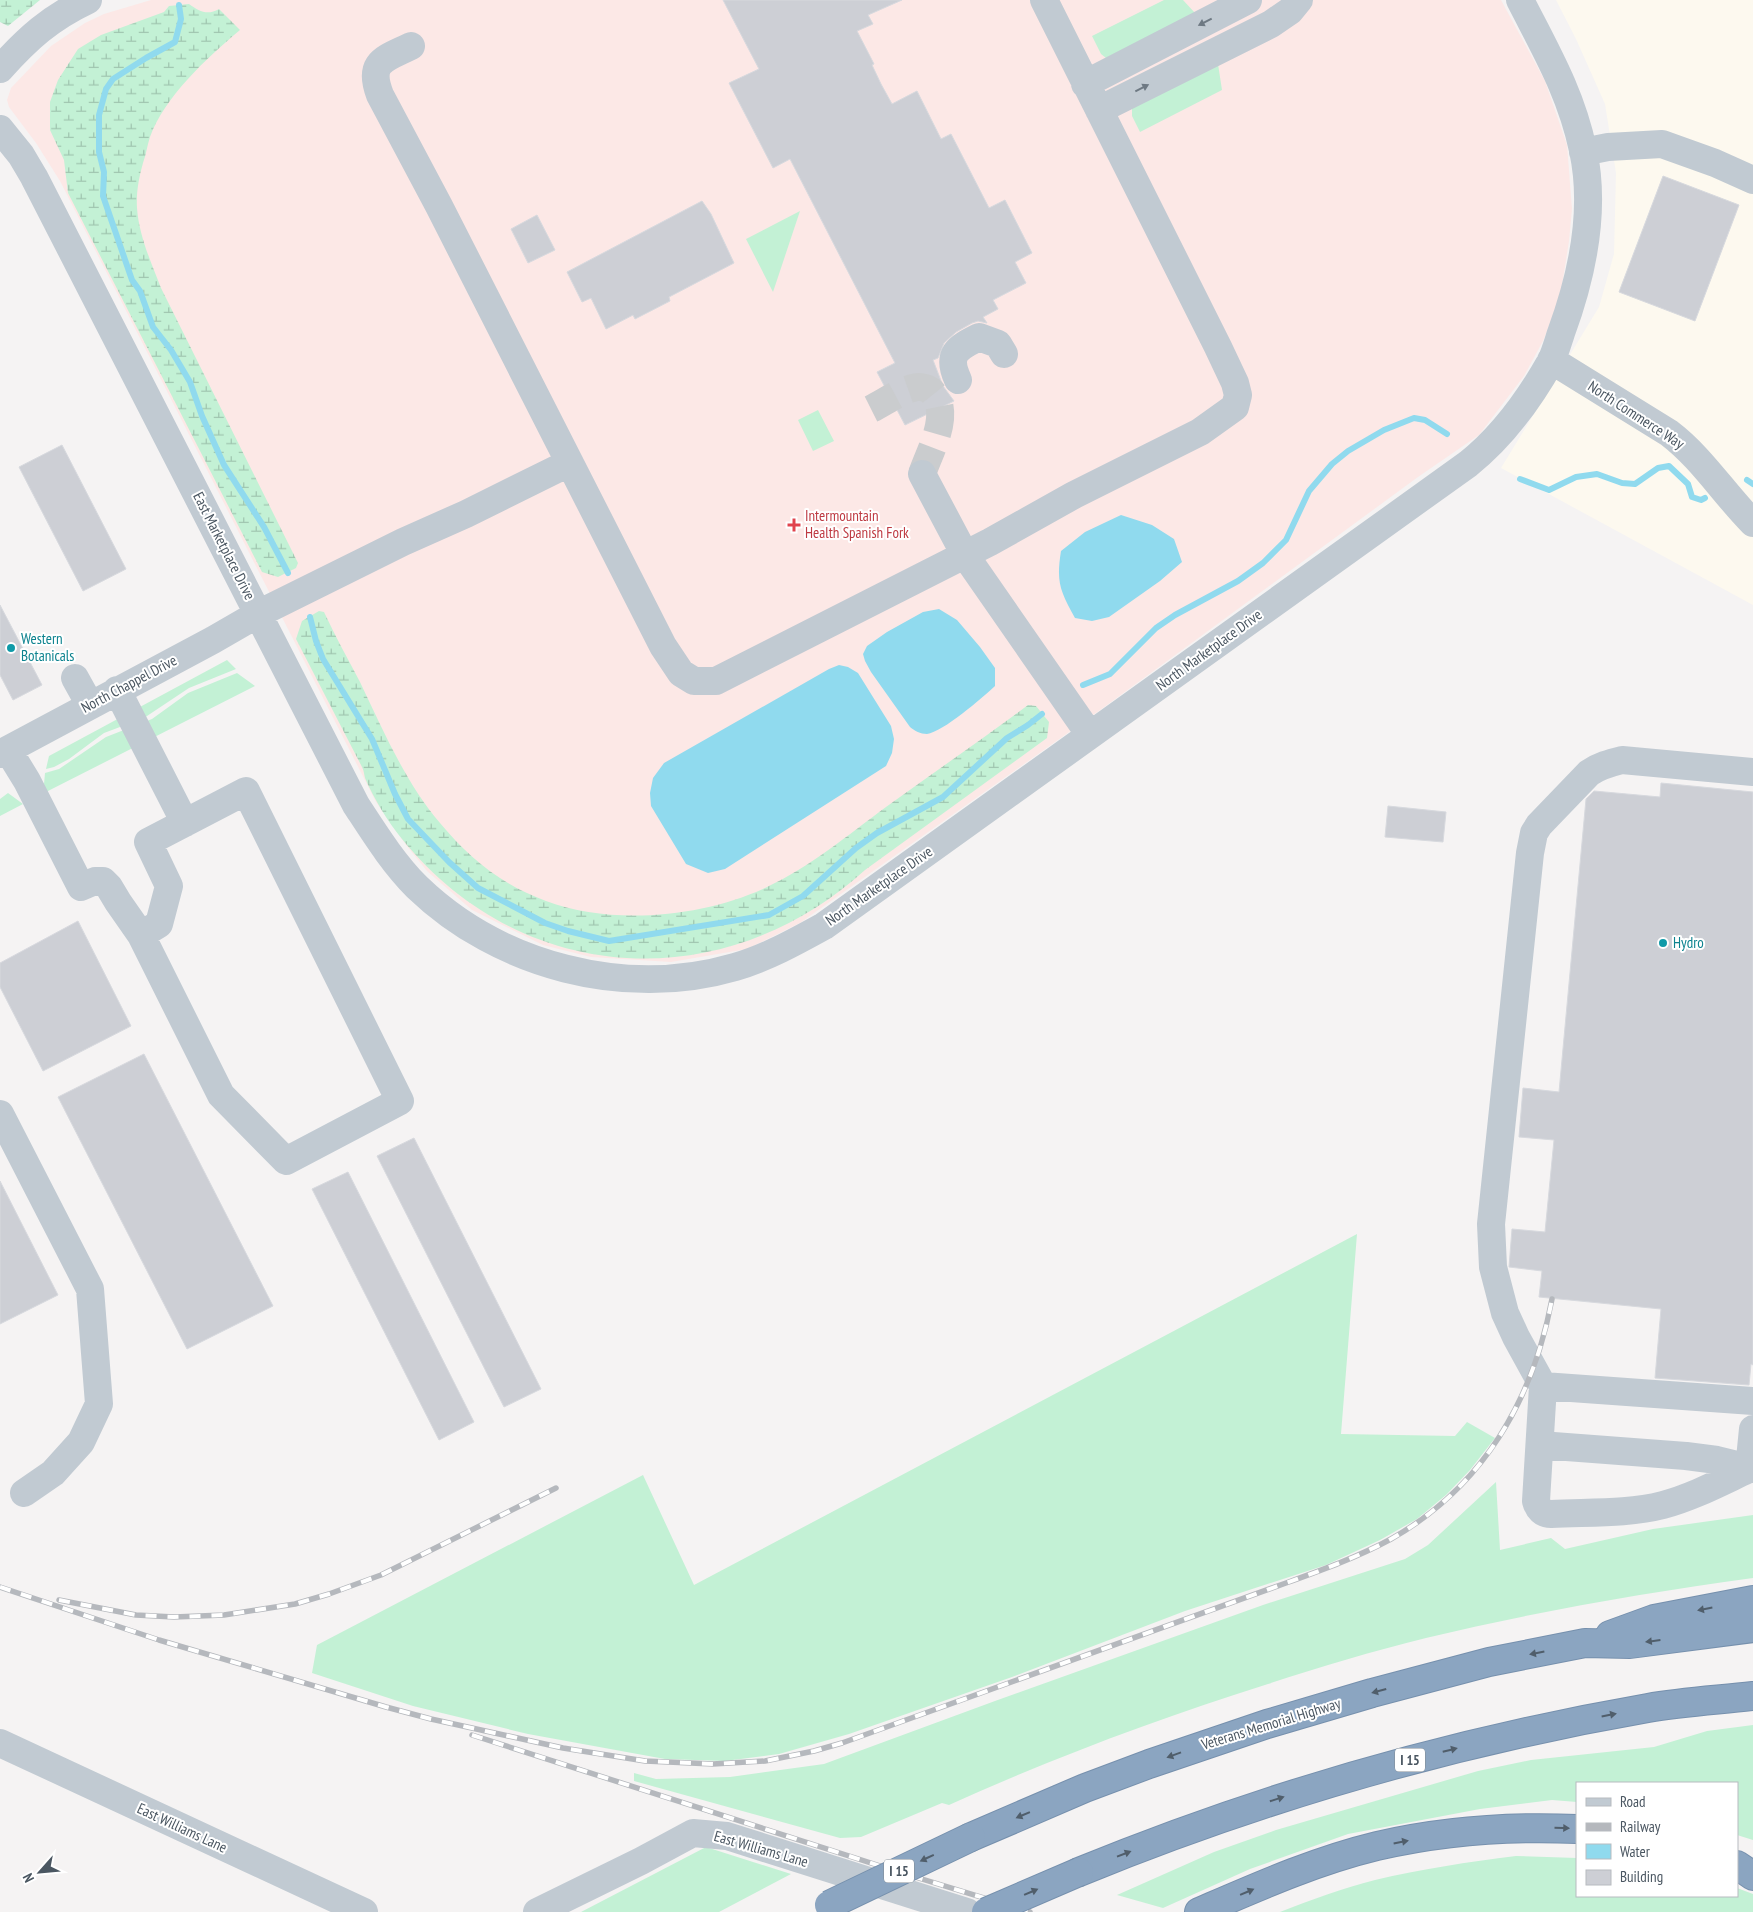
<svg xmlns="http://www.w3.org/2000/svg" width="1753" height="1912" font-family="'PT Sans Narrow',sans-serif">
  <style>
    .commercial { fill: #fdf9ef }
    .medical { fill: #fce8e6 }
    .grass { fill: #c3f1d5 }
    .wetland { fill: url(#wetland-marsh) }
    .water { fill: #90daee }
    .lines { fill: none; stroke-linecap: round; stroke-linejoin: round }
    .stream { stroke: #90daee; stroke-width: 6 }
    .building { fill: #cdcfd5; stroke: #d7d9de }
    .minor-tunnel { stroke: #caccce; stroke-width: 28; stroke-dasharray: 28 14; stroke-linecap: butt }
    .highway-casing { stroke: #7690ad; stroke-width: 30 }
    .minor { stroke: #c1cad2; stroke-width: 28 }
    .highway { stroke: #8ba5c1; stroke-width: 28 }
    .rail-casing { stroke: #b5b8bd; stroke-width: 5.5 }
    .rail { stroke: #fff; stroke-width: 4; stroke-dasharray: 11; stroke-linecap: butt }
    .highway-bridge-casing { stroke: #7690ad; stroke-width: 30; stroke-linecap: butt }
    .highway-bridge { stroke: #8ba5c1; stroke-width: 28 }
    .oneway { fill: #6e7983 }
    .oneway2 { fill: #505e6b }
    .health-dot { fill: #e0444e; stroke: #fff; stroke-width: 2 }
    .culture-dot { fill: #0f9aa8; stroke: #fff; stroke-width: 2 }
    .labels { text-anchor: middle; stroke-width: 4; stroke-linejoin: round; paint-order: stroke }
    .shield { fill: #fff; stroke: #808990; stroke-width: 1 }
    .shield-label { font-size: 14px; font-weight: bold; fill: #4a5661 }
    .street-label { font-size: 15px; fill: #4a5661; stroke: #fff }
    .health-label { font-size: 15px; fill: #be3a42; stroke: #fff; text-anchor: start }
    .culture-label { font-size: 15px; fill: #0d838f; stroke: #fff; text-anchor: start }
  </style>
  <defs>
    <pattern id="wetland-marsh" width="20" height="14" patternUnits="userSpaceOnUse" patternTransform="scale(1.25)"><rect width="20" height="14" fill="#c3f1d5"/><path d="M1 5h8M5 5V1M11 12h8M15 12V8" fill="none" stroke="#a0c6b0"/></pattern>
  </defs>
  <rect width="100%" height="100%" fill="#f5f3f3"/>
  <!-- commercial -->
  <path class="commercial" d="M1556 0H1753V605L1501 468 1599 307 1614 254 1616 173 1605 104 1576 39Z"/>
  <!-- medical -->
  <path class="medical" d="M151 0H1501L1545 81 1567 145 1572 209 1569 241 1560 298 1543 341 1524 376 1479 435 1418 477 1103 708 800 923 747 949 671 962 591 957 543 945 472 910 427 871 406 845 376 802 60 181 36 143 9 107 7 100 11 88 51 46 85 23 104 14Z"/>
  <!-- grass -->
  <path class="grass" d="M1164 0H1183L1195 13 1106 58 1101 54 1092 36Z
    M1218 64 1222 90 1140 132 1132 116V108Z
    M800 211 773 292 746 239Z
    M818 410 834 441 813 451 798 420Z
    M227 660 236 669 189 688 144 718 104 733 69 759 54 767 46 769 49 756Z
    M237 673 255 686 46 792 44 784 45 773 59 769 106 737 152 719 188 693Z
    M8 793 23 804 0 816V799Z
    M1357 1234 1341 1434 1455 1436 1467 1422 1495 1438 1470 1470 1446 1495 1417 1519 1380 1540 1326 1565 1185 1611 1012 1677 849 1734 779 1754 725 1761 665 1759 528 1734 413 1706 312 1673 317 1645 643 1475 694 1585Z
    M1496 1482 1500 1550 1551 1538 1565 1549 1653 1529 1753 1515V1578C1643 1593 1534 1612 1426 1638 1373 1651 1320 1667 1268 1684 1160 1718 1053 1758 949 1805L942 1803 861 1837 840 1838 634 1781V1773L656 1779 730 1777 824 1764 995 1701 1263 1605 1405 1559 1428 1545Z
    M1753 1725V1840L1737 1835V1783H1577V1802L1552 1800 1480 1809 1348 1834 1250 1869 1163 1908 1117 1895 1214 1852 1276 1830 1478 1771 1531 1760 1654 1747 1707 1731Z
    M706 1847 791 1874 719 1912H581Z
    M1516 1856 1577 1858V1896H1737V1888L1753 1894V1912H1280C1311 1900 1343 1888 1375 1880 1421 1869 1468 1862 1516 1856Z"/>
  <!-- wetland -->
  <path class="wetland" d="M0 0H40L8 26 0 22Z
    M189 4C199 11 207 16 219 9L240 30C207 58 165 96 150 137 147 146 146 155 143 163 139 177 136 193 137 208 139 236 151 262 161 288L298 563 296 568 278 577 262 572 68 193 64 160 50 130V102L58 80 78 49 101 35 164 12 169 6Z
    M319 611 324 612C335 636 348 659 360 682 383 730 405 782 440 823 468 857 503 886 546 901 613 926 703 917 767 887 810 867 848 835 886 807 933 773 981 740 1028 705L1036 706 1049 722 1047 738 865 870C725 997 523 988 402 839 388 822 374 799 365 778 364 774 364 771 362 767 340 724 318 682 296 639L302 621Z"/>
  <!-- water -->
  <path class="water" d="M1121 515 1152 525 1174 539 1182 562 1160 581 1109 617 1092 621 1075 618C1060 591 1056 582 1061 551L1085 532Z
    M939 609 957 620 980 647 995 668V686C982 698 943 732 927 734 920 734 915 731 910 727L871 672 865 661 863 654 867 646 887 632 923 612Z
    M839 665 848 667 858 673 891 726 894 739 892 753 886 766 725 869 708 873 686 864 651 806 650 793 653 778 664 763 829 669Z"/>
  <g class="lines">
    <!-- stream -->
    <path class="stream" d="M179 5 181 19 175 42 146 58 113 79 106 89 99 115V152L104 172 103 196 132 280 140 291 153 327 171 350 190 382 202 416 224 465 264 527 288 573
      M1520 479 1549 490 1576 477 1597 474 1622 483 1635 484 1658 468 1669 466 1688 484 1692 497 1701 500 1705 498
      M1747 480 1753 484
      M310 617 316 641 323 659 372 739 395 794 408 819 449 862 478 888 545 923 568 931 609 941 769 915 803 896 856 848 877 833 943 797 1007 738 1028 725 1042 714
      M1083 685 1110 674 1156 628 1175 615 1238 581 1263 563 1286 540 1309 491 1332 464 1348 451 1384 430 1414 418 1425 420 1447 434"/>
  </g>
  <!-- building -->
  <path class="building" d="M723 0H902L868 15 873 24 857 31 874 64 872 65 881 84 892 104 917 91 941 139 951 134 989 208 1005 200 1032 253 1015 262 1026 283 993 300 998 309 983 317 987 323 978 321 972 323 956 332 944 343 938 358 933 360 943 386 954 401 905 425 877 372 895 363 790 159 773 168 729 83 759 69Z
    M1663 176 1739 205 1695 321 1619 292Z
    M702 201 711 214 734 263 669 297 670 301 635 319 633 315 606 329 591 298 582 302 567 272Z
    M537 215 555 250 528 263 511 229Z
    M62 445 126 569 83 591 19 467Z
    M0 605 42 685 13 700 0 675Z
    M1661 783 1753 792V1365L1751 1364 1749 1385 1655 1378 1661 1309 1539 1297 1542 1271 1509 1267 1512 1229 1545 1232 1554 1140 1519 1137 1523 1088 1559 1092 1586 799 1594 791 1660 797Z
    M1388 806 1446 812 1443 842 1385 837Z
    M78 921 131 1026 43 1071 0 987V963Z
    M144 1054 273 1306 187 1349 58 1097Z
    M414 1138 541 1389 504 1407 377 1156Z
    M348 1172 474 1422 439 1440 312 1189Z
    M0 1181 58 1295 0 1324Z"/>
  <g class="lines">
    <!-- minor-tunnel -->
    <path class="minor-tunnel" d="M871 409C885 402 898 392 913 388 918 386 926 387 931 391 953 412 930 450 922 474"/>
    <!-- highway casing -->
    <g class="highway-casing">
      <path id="highway" d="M1610 1635 1654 1619 1753 1600
        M971 1837 1085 1788 1149 1764 1267 1724 1372 1693 1489 1662 1585 1643 1630 1644 1753 1628
        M1737 1865 1753 1876
        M1079 1872C1262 1797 1453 1742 1648 1708 1682 1702 1718 1700 1753 1696
        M1199 1912C1257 1887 1315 1861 1377 1846 1442 1831 1510 1826 1577 1829"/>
    </g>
    <!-- minor -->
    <path class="minor" d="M411 46C385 59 367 61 380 95L439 206 663 646 681 673 694 681H716L990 542 1074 495 1200 432 1235 407 1238 395 1235 383 1218 347 1044 0
      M0 69C28 38 50 18 88 0
      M1085 84 1248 0
      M1099 110 1271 24 1290 11 1299 0
      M0 129 21 155 34 177 356 805C375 834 393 863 417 887 499 966 625 999 735 967 766 958 795 942 824 926L1468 464C1502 437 1529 400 1551 361 1555 353 1558 342 1561 333 1582 276 1596 210 1583 150 1571 93 1546 51 1520 0
      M1583 152 1608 147 1662 144 1715 163 1753 180
      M1551 360 1669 433C1702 458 1724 494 1753 523
      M958 380C946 354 957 348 979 337L998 344 1004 354
      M922 474 965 555 1090 735
      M75 678 90 705
      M117 690 185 823
      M8 750 27 781 81 887 95 881H103L109 887 118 902 141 935 221 1095 286 1161 400 1101 246 791 148 842 169 886 159 924 141 935
      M0 754 213 640 258 614 403 542 466 514 569 463
      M0 1114 90 1289 99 1404 81 1442 53 1473 24 1493
      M1543 1386 1753 1401
      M1540 1445 1686 1456 1717 1460 1753 1469
      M1749 1469C1721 1482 1693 1497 1663 1505 1628 1514 1588 1512 1551 1514 1543 1514 1538 1509 1536 1501L1543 1386 1516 1337 1505 1313 1493 1267 1491 1224 1530 853 1534 833 1539 825 1589 773C1599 766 1610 763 1622 760L1753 772
      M1749 1469 1753 1429
      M0 1743 364 1912
      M537 1912 641 1861 693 1833 727 1836 967 1912"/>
    <!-- highway -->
    <use href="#highway" class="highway"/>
    <!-- rail casing -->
    <g class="rail-casing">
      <path id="rail" d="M0 1587 159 1640 386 1707 431 1719 563 1748 645 1761 713 1764 765 1761 814 1751 842 1743 1286 1583C1322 1570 1358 1557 1391 1539 1483 1487 1533 1400 1552 1299
        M59 1600 136 1615 174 1617 224 1615 295 1604 329 1594 381 1575 556 1488
        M472 1735 899 1872 1030 1912"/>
    </g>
    <!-- rail -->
    <use href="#rail" class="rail"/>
    <!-- highway-bridge casing -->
    <g class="highway-bridge-casing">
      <path id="highway-bridge" d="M829 1905 971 1837
        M986 1912 1079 1872"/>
    </g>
    <!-- highway-bridge -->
    <use href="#highway-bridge" class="highway-bridge"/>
  </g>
  <!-- one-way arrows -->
  <defs><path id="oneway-solid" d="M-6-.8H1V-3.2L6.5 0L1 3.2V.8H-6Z" transform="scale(1.25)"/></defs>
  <g class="oneway">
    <use href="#oneway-solid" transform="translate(1205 22) rotate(153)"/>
    <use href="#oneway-solid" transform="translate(1142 88) rotate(-27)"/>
  </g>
  <g class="oneway2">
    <use href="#oneway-solid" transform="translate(1705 1609) rotate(169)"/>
    <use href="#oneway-solid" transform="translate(1653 1641) rotate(173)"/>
    <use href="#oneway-solid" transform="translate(1537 1653) rotate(169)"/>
    <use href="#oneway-solid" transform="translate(1379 1691) rotate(165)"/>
    <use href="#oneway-solid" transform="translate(1609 1715) rotate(-11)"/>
    <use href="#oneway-solid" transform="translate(1450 1750) rotate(-14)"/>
    <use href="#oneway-solid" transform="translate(1174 1755) rotate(160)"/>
    <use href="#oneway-solid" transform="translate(1277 1799) rotate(-18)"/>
    <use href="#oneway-solid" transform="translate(1023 1815) rotate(157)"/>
    <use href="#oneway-solid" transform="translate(1562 1828) rotate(2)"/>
    <use href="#oneway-solid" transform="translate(1401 1842) rotate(-11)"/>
    <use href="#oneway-solid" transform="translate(1124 1854) rotate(-21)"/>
    <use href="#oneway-solid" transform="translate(927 1858) rotate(155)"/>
    <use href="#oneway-solid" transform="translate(1031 1892) rotate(-23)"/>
    <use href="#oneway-solid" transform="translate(1247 1892) rotate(-23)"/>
  </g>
  <!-- markers -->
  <path class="health-dot" d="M791.5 517.5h5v5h5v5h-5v5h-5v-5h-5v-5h5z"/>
  <g class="culture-dot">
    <circle cx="11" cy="648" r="5"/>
    <circle cx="1663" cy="943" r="5"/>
  </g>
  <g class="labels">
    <!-- shield labels -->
    <g class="shield">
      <rect x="1395" y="1748.5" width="30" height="23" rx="4"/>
      <rect x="884" y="1859.5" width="30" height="23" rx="4"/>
    </g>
    <g class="shield-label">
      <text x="1410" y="1765">I 15</text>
      <text x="899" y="1876">I 15</text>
    </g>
    <!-- street labels -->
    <g class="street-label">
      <text transform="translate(1636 415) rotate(33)" y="5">North Commerce Way</text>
      <text transform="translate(224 546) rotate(63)" y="5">East Marketplace Drive</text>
      <text transform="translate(1209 650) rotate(-36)" y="5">North Marketplace Drive</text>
      <text transform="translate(129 684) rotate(-28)" y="5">North Chappel Drive</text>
      <text transform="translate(879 886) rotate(-35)" y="5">North Marketplace Drive</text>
      <text transform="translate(1271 1724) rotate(-17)" y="5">Veterans Memorial Highway</text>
      <text transform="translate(182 1828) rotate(25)" y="5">East Williams Lane</text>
      <text transform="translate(761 1849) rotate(16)" y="5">East Williams Lane</text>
    </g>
    <!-- health labels -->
    <g class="health-label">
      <text x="805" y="521">Intermountain<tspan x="805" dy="17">Health Spanish Fork</tspan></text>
    </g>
    <!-- culture labels -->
    <g class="culture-label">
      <text x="21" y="644">Western<tspan x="21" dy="17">Botanicals</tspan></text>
      <text x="1673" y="948">Hydro</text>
    </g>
  </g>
  <!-- legend -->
  <rect x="1576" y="1782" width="162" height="115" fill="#ffffff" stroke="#b7bbc0"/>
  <rect x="1586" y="1798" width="25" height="8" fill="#c1cad2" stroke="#b7bbc0"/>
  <text x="1620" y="1807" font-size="15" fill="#4a5661">Road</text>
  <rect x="1586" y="1823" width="25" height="8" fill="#b5b8bd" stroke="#b7bbc0"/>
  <text x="1620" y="1832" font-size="15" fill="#4a5661">Railway</text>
  <rect x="1586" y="1844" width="25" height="15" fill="#90daee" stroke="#b7bbc0"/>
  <text x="1620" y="1857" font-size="15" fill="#4a5661">Water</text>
  <rect x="1586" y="1870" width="25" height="15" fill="#cdcfd5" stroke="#b7bbc0"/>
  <text x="1620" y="1882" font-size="15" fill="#4a5661">Building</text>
  <!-- north arrow -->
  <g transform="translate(40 1872) rotate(243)" stroke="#ffffff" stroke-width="4" paint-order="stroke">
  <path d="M0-4L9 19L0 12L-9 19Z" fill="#4a5661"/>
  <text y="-8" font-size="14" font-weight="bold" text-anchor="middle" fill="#4a5661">N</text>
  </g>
</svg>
